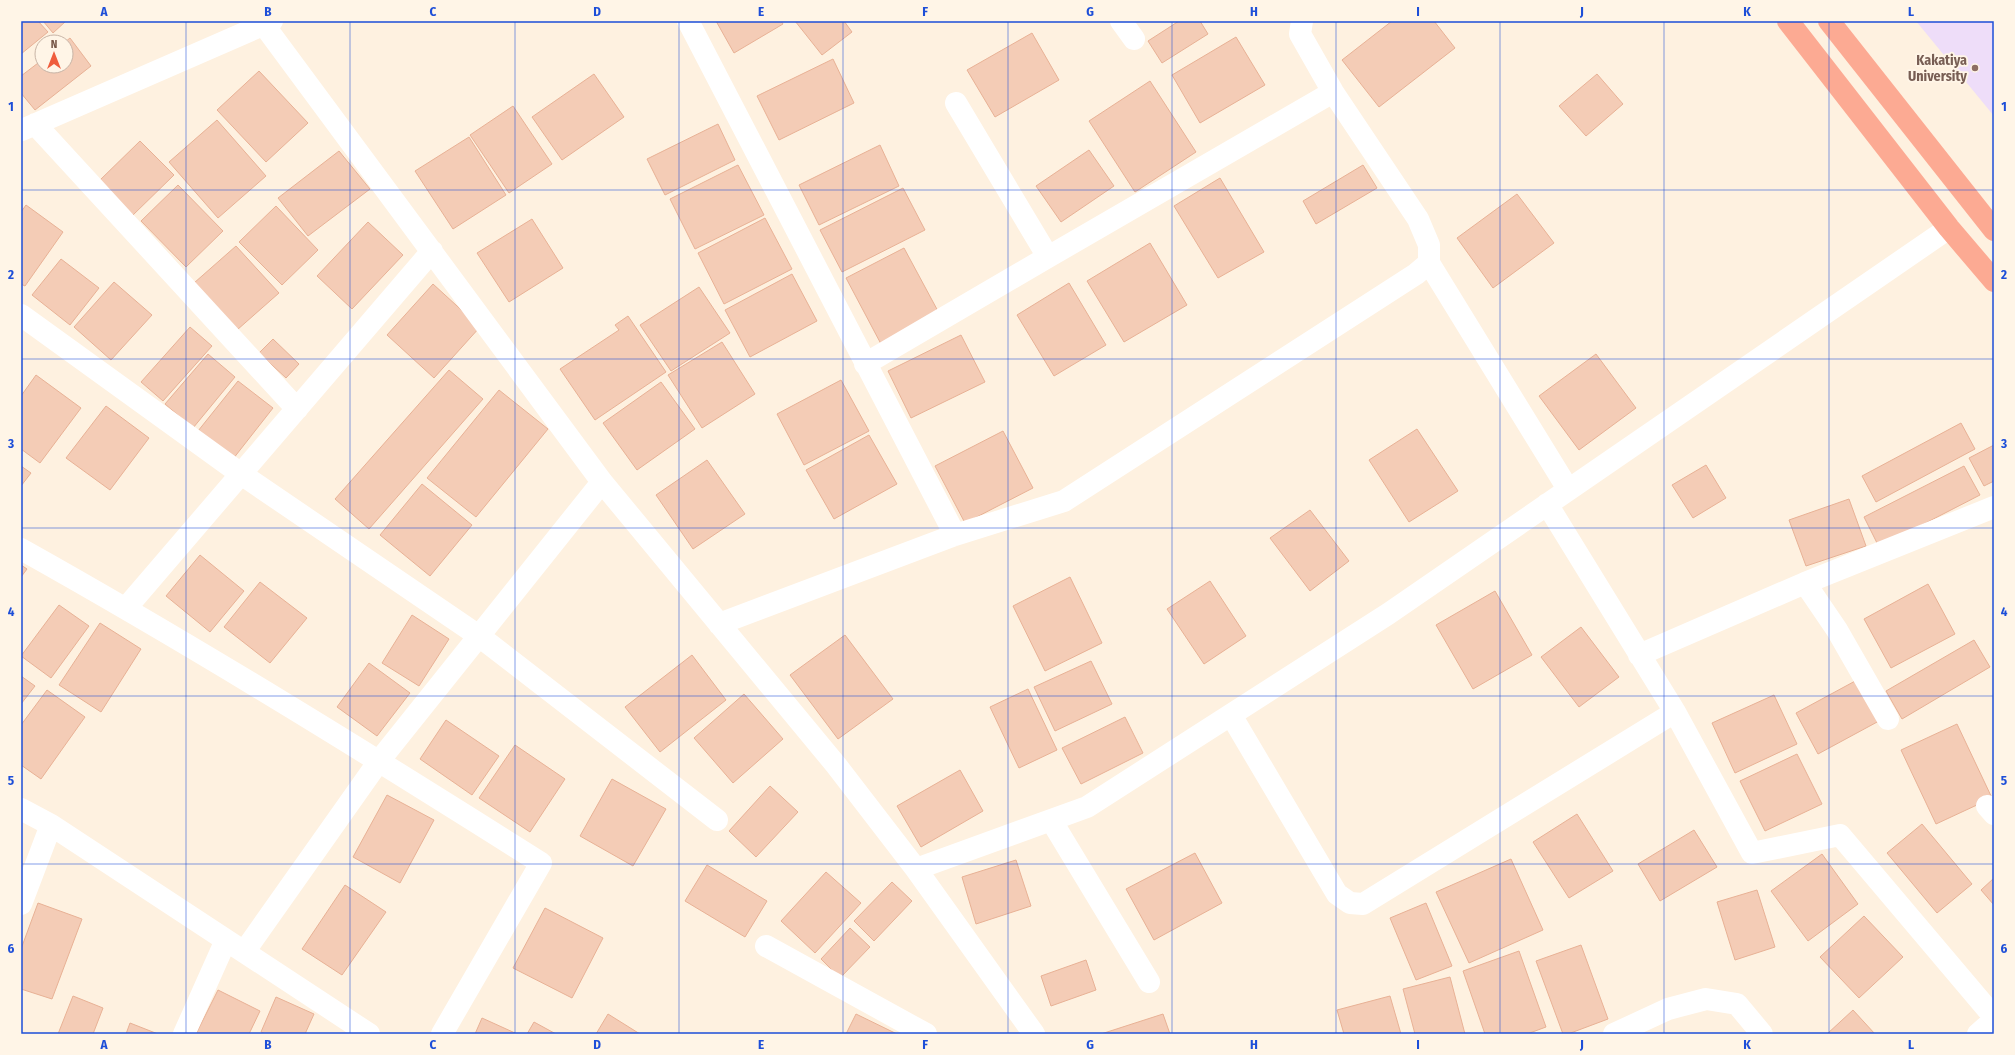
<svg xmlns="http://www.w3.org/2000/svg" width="2015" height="1055" font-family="'Fira Sans Condensed',sans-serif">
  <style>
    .education { fill: #eeddf9 }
    .building { fill: #f4ccb6; stroke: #e8b195 }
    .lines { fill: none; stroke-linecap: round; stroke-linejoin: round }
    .minor { stroke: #fff; stroke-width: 22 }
    .highway { stroke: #fcaa93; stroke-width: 22 }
    .grid { fill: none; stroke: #1d4ed8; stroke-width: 1; stroke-opacity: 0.55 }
    .education-dot { fill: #8d6e63; stroke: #fff5e7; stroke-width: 1.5 }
    .labels { text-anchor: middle; stroke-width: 3.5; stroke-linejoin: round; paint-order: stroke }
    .education-label { font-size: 14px; font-weight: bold; fill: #785e54; stroke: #fff5e7; text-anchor: end }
    .neatline { fill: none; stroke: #1d4ed8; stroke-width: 1.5 }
    .grid-label { font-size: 13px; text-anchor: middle; font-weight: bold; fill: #1d4ed8 }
  </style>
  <rect width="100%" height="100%" fill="#fef1e0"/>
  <!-- education -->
  <path class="education" d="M1916 21H1994V116Z"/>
  <!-- building -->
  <path class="building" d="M21 21H38L48 32 21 54Z
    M43 21H66L53 33Z
    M716 21H781L783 24 734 53Z
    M795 21H844L852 32 822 55Z
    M1179 21H1200L1208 34 1162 63 1148 41Z
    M1392 21H1434L1455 48 1379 107 1342 60Z
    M1032 33 1059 80 995 117 967 70Z
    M1236 37 1265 85 1200 123 1172 75Z
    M70 38 91 66 35 110 21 93V76L42 60V66H66V42H65Z
    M833 59 854 103 779 140 757 96Z
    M259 71 308 123 266 162 217 110Z
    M594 74 624 117 562 160 532 117Z
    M1597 74 1623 104 1586 136 1559 106Z
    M1150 81 1196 152 1135 192 1089 121Z
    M513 106 552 164 509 193 470 135Z
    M217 120 266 176 218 218 169 162Z
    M718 124 735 160 665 195 647 159Z
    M469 137 506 195 453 229 415 171Z
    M140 141 174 175 133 215 99 181Z
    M880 145 899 186 819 225 799 185Z
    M1089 150 1114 186 1061 222 1036 186Z
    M339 151 370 189 308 236 278 198Z
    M738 165 764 215 695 249 670 199Z
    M1363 165 1377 188 1316 224 1303 201Z
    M1220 178 1264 252 1218 278 1174 206Z
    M178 185 223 231 186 267 141 221Z
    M903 188 925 230 842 272 820 230Z
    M1517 194 1554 243 1493 288 1457 238Z
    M26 205 63 232 25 286 21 284V212Z
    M276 206 318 250 282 285 239 242Z
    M765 218 792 269 724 304 698 253Z
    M532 219 563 268 509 302 477 253Z
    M368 222 403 255 352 309 317 276Z
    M1150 243 1187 305 1124 342 1087 281Z
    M236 246 279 293 237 330 194 283Z
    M904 248 939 313 881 344 846 278Z
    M61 259 99 288 70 325 32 295Z
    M792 274 817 321 750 357 725 310Z
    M114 282 152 315 111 360 74 327Z
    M1069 283 1106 345 1054 376 1017 315Z
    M433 284 480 327 434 378 387 335Z
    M699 287 730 333 671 371 640 325Z
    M628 316 666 372 595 420 560 369 619 330 615 325Z
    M190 327 212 346 163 401 141 382Z
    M961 335 985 382 911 418 888 371Z
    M273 339 299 364 286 378 259 353Z
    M722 342 755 394 702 428 668 375Z
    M208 354 235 377 193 428 165 404Z
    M1596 354 1636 408 1579 450 1539 396Z
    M449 370 483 399 369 529 335 499Z
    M36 375 81 408 40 463 21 449V396Z
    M841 380 869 431 804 465 777 414Z
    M238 381 273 408 233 459 198 431Z
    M661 382 695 429 637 470 603 423Z
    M499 390 548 429 476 517 427 478Z
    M106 406 149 438 110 490 66 458Z
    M1961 423 1975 449 1876 502 1862 476Z
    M1417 429 1458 491 1409 522 1369 460Z
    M1003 431 1033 488 965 523 935 466Z
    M869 435 897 484 834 519 806 470Z
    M1994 445V481L1984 486 1969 458Z
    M707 460 745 514 693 549 656 495Z
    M1706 465 1726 498 1693 518 1672 485Z
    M21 466 31 473 21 486Z
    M1964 466 1980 495 1879 547 1864 517Z
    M422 484 472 525 430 576 380 535Z
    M1849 499 1866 546 1806 566 1789 520Z
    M1310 510 1349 561 1310 591 1270 538Z
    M200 555 244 591 210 632 166 596Z
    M21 565 27 569 21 577Z
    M1070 577 1102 643 1045 671 1013 606Z
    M1210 581 1246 636 1204 664 1167 609Z
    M260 582 307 618 270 663 224 627Z
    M1928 584 1955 634 1891 668 1864 619Z
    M1495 591 1532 655 1473 689 1436 625Z
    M59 605 89 626 51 678 21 656Z
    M412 615 449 639 419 686 382 663Z
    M100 623 141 649 101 712 59 685Z
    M1581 627 1619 677 1579 707 1541 657Z
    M845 635 893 699 838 739 790 675Z
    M1974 640 1990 667 1902 719 1886 691Z
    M692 655 726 700 660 752 625 707Z
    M1091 661 1112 704 1055 731 1034 687Z
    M369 663 410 693 377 736 337 707Z
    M21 676 35 686 21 704Z
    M1857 680 1879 721 1818 754 1796 713Z
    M1028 689 1057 750 1019 768 990 707Z
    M47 690 85 717 41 779 21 765V725Z
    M744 694 783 739 733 783 694 738Z
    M1774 695 1797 744 1735 773 1712 723Z
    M1125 717 1143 753 1081 784 1062 748Z
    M446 720 499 756 472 795 420 759Z
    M1957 724 1992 798 1936 824 1901 750Z
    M515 745 565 779 530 832 479 798Z
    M1797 754 1822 804 1765 831 1740 781Z
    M960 770 983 811 921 847 897 806Z
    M612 779 666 809 633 866 580 836Z
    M770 786 798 812 756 857 729 831Z
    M387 795 434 820 400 883 353 857Z
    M1577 814 1613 871 1569 898 1533 842Z
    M1922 824 1972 884 1937 913 1887 853Z
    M1694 830 1717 867 1660 901 1638 864Z
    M1195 853 1222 903 1154 940 1126 889Z
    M1822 854 1858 904 1808 941 1771 891Z
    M1511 859 1543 930 1469 963 1436 892Z
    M1016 860 1031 906 976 924 962 877Z
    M707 865 767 901 745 937 685 901Z
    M826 872 861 903 815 953 781 921Z
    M1994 878V905L1981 890Z
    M892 882 912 901 874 941 854 921Z
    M345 885 386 912 342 975 302 949Z
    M1757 890 1775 947 1735 960 1717 902Z
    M38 903 82 919 52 999 21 989V949Z
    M1426 903 1452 966 1416 980 1390 918Z
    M545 908 603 938 572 998 513 968Z
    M1864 916 1903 957 1859 998 1820 957Z
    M850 928 870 947 840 978 821 959Z
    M1581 945 1608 1019 1568 1034H1563L1536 961Z
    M1519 951 1546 1027 1527 1034H1485L1463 971Z
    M1086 960 1096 990 1051 1006 1041 976Z
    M1450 977 1465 1034H1415L1403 989Z
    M218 990 260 1011 249 1034H196Z
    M73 996 103 1008 93 1034H58Z
    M1390 996 1401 1034H1344L1337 1010Z
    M276 997 314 1014 305 1034H266L261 1032Z
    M1853 1010 1875 1034H1827Z
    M608 1014 640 1034H596Z
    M856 1014 897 1034H846Z
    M1163 1014 1170 1034H1101Z
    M482 1018 515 1033V1034H475Z
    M534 1022 556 1034H527Z
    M130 1023 158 1034H126Z"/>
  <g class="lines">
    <!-- minor -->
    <path class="minor" d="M261 21 602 482 836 765 916 869 1034 1034
      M688 21 955 535
      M1121 21 1134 39
      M956 103 1048 257 1333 92
      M35 124 297 409
      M22 130 272 21
      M1429 263 1568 489
      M21 315 241 474 479 636 717 820
      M865 364 1048 257
      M1547 504 1675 712 1752 853 1840 835 1994 1017
      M21 549C198 648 370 755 541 863L442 1034
      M126 608 432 251
      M719 624 955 535 1064 501 1416 274 1429 263V245L1418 219 1333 92 1300 34 1302 21
      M1639 655 1805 583
      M1231 715 1337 894 1350 903 1363 904 1675 712
      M1888 719 1837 630 1805 583 1994 507
      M1987 806 1994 814
      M21 809 51 825 369 1034
      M1051 820 1149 982
      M916 869 1087 807 1388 614 1949 228
      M21 904 51 825
      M766 946 926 1034
      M244 952 379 761 602 482
      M184 1034 226 940
      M1614 1034 1668 1009 1706 999 1737 1004 1762 1034
      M1978 1034 1994 1020"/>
    <!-- highway -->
    <path class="highway" d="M1788 21 1949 228 1994 281
      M1829 21 1994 230"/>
  </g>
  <!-- grid -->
  <path class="grid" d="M186 21V1034M350 21V1034M515 21V1034M679 21V1034M843 21V1034M1008 21V1034M1172 21V1034M1336 21V1034M1500 21V1034M1664 21V1034M1829 21V1034M21 190H1994M21 359H1994M21 528H1994M21 696H1994M21 864H1994"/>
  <!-- markers -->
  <circle class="education-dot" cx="1975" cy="68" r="4"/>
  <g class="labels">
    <!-- education labels -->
    <g class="education-label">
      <text x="1967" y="65">Kakatiya<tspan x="1967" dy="16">University</tspan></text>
    </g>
  </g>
  <!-- border -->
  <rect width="2015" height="1055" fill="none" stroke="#fff5e7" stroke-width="44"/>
  <!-- north arrow -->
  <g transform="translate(54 54)"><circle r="19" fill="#fff5e7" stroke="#c8b5a7"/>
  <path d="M0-3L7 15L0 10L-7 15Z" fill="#ef5d3d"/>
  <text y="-6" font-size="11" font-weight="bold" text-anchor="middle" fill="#765546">N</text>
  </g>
  <rect x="22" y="22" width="1971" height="1011" class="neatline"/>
  <g class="grid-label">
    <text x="104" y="16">A</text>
    <text x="268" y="16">B</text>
    <text x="433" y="16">C</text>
    <text x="597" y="16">D</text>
    <text x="761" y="16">E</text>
    <text x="925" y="16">F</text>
    <text x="1090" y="16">G</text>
    <text x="1254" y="16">H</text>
    <text x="1418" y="16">I</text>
    <text x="1582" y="16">J</text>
    <text x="1747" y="16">K</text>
    <text x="1911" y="16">L</text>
    <text x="11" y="111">1</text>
    <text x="2004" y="111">1</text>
    <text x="11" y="279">2</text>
    <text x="2004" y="279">2</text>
    <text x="11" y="448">3</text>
    <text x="2004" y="448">3</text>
    <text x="11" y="616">4</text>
    <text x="2004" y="616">4</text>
    <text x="11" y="785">5</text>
    <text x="2004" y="785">5</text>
    <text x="11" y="953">6</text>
    <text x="2004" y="953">6</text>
    <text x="104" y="1049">A</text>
    <text x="268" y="1049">B</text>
    <text x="433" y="1049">C</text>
    <text x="597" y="1049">D</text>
    <text x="761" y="1049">E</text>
    <text x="925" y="1049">F</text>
    <text x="1090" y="1049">G</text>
    <text x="1254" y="1049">H</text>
    <text x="1418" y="1049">I</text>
    <text x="1582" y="1049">J</text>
    <text x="1747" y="1049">K</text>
    <text x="1911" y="1049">L</text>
  </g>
</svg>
